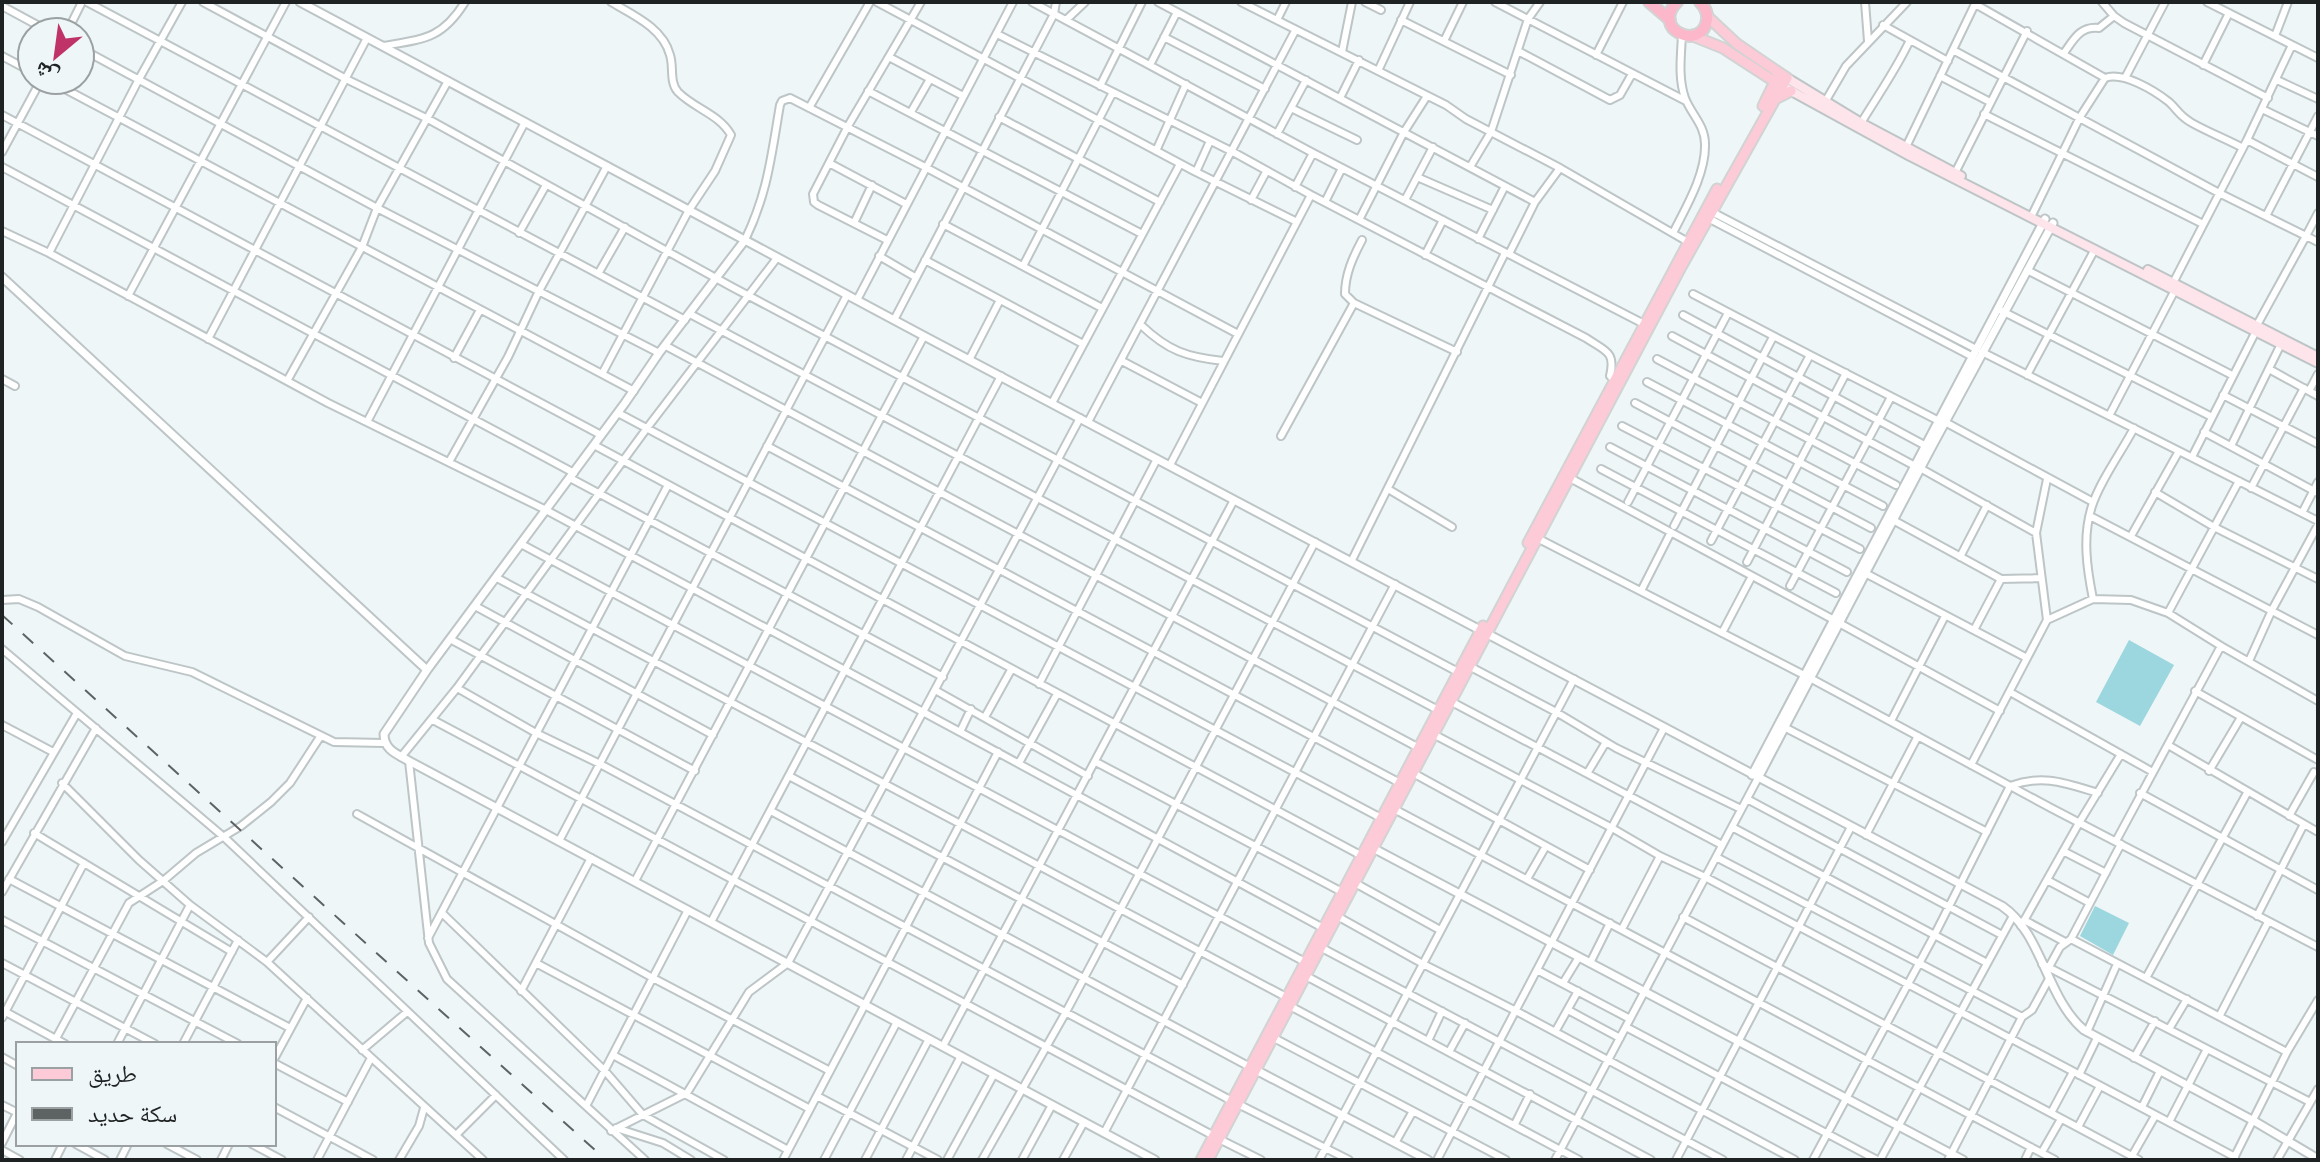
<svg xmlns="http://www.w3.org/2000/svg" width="2320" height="1162" font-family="Signika,'Noto Naskh Arabic',sans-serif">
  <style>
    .green { fill: #9cd7df }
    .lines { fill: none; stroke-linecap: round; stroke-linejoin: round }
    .minor-casing { stroke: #bdc5c6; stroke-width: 10 }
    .tertiary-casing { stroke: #bdc5c6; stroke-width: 11 }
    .secondary-casing { stroke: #bdc5c6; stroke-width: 12 }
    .primary-casing { stroke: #d2d3d3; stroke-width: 13 }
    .trunk-casing { stroke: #d2d3d3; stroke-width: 14 }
    .minor { stroke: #fff; stroke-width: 6 }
    .tertiary { stroke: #fff; stroke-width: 7 }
    .secondary { stroke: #fee4eb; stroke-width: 8 }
    .primary { stroke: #fdcad7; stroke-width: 9 }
    .trunk { stroke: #fcb8ca; stroke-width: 10 }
    .rail { stroke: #5d6262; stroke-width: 2; stroke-dasharray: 14 14; stroke-linecap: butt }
  </style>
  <rect width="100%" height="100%" fill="#eef6f7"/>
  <!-- green -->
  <path class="green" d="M2129 640 2174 665 2140 726 2096 702Z
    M2095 906 2129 923 2113 955 2080 936Z"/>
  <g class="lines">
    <!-- minor casing -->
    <g class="minor-casing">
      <path id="minor" d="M87 2 685 320
        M203 2 346 79 428 119 732 287 1458 672
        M877 2 1196 172 1297 222
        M1032 2 1313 153 1644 324
        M1158 2 1535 202
        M1241 2 1446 105 1466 119 1560 168 1688 242
        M1365 2 1381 10
        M1495 2 1686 101
        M1865 2 1868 41
        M2102 2 2114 16 2124 23 2268 98
        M2207 2 2318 58
        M2 6 50 32
        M1066 20 1085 2
        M1277 20 1286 2
        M1401 20 1511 75
        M1883 25 1948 61
        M67 32 82 2
        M997 34 1233 152 1311 195 1586 338C1605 351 1616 351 1610 376L1616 381
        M2275 36 2288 2
        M1164 37 1265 89
        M1444 41 1463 2
        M383 46C424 39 442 39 465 2
        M80 48 377 208 659 353
        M1953 50 2219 193 2306 236 2257 325
        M1518 51 1610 100 1620 95 1632 74
        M1342 52 1352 2
        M2064 53C2074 39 2080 26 2099 28L2114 16
        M1596 55 1623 2
        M2 56 32 72
        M889 57 963 96
        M1150 65 1177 12
        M2203 65 2229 13
        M1378 71 1410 2
        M1940 76 1990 102
        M2125 78 2165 2
        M48 80 634 391
        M2277 80 2318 99
        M1100 86 1142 2
        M868 91 1142 234
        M1340 98 1359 60
        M1825 102 1846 66 1907 2
        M809 108 870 2
        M1291 108 1357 140
        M2262 109 2318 136
        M911 112 930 79
        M1984 114 2203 224
        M2 115 601 435
        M999 117 1160 202
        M1861 123C1878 95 1896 70 1910 40
        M1277 134 1306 80
        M2247 140 2318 177
        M1906 147 1975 4 2105 78C2123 71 2155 91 2169 102 2178 110 2178 115 2192 123 2208 132 2226 139 2243 148
        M1156 151 1186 84
        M2 152 41 80
        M829 163 906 204
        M2 167 574 473
        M1470 167 1491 132 1528 19 1540 2
        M1196 172 1210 141
        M1955 173 2027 31
        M1417 177 1493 210
        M1295 187 1313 153
        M1251 200 1266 172
        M1405 200 1433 147
        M1325 202 1342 168
        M1712 212 1976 349
        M2033 213 2080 117 2105 78
        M2318 213 2306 236 2318 242
        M2266 216 2318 116
        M1708 218 1973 357
        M1359 220 1404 132 1427 96
        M854 223 872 185
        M943 224 1102 308
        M2 231 49 253 328 403 546 510 923 712 1080 418
        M519 233 546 185
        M1673 233C1686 207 1706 174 1705 144 1705 125 1691 114 1685 98 1678 78 1681 56 1682 35
        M1478 239 1505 186
        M745 240C768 192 771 157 780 105L782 101 790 98 925 167 1238 334
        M887 240 818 205 814 202 813 194 848 126 921 2
        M1362 240C1353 257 1345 274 1345 294L1354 303 1457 352
        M49 253 139 79 182 2
        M1509 254 1535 202 1560 168
        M1425 255 1443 220
        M879 256 915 277
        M925 260 1083 344
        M1023 266 1113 92
        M2027 270 2232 375
        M598 274 625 227
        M2172 285 2247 140 2292 45
        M1693 294 1810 355
        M128 296 286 2
        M857 300 1013 2
        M1998 309 2212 417
        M690 314 1438 710
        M1683 315 1926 446
        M894 320 1054 14 1056 2
        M1141 325C1168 351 1187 357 1223 361
        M1672 336 1915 466
        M208 339 367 38
        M666 346 1419 748
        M1982 352 2318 521
        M454 358 480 310
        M1657 359 1896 485
        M969 360 1000 300
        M1122 361 1202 403
        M2269 369 2318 396
        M602 374 689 210 715 171 731 135C719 114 695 109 678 92 669 82 674 67 670 55 663 28 633 15 611 2
        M2027 375 2095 249
        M2 379 15 386
        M287 381 362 247 377 208 448 81
        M1647 382 1883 506
        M2309 391 2318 374
        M2223 395 2318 444
        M1052 403 1180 164
        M1635 403 1871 528
        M618 413 1381 818
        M2109 416 2175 290
        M367 422 525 122
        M1088 422 1295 31
        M1945 422 2093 502
        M1622 426 1860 549
        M2204 432 2318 493
        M1281 436 1354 303
        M594 445 1364 857
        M767 446 1400 783
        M2231 446 2281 344
        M1610 447 1847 572
        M2192 457 2256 331
        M449 462 508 357 539 291 607 166
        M1170 465 1311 195
        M1920 468 2036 533
        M1601 469 1836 593
        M570 478 943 677
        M1570 478 1834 620
        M2251 488 2304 388
        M1388 489 1452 527
        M2155 492 2214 527 2318 579
        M1628 502 1728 313
        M2302 513 2318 482
        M2090 516 2318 635
        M1893 520 2001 579 2041 578
        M1674 526 1773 337
        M2131 536 2179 451
        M1537 538 1804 675
        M1711 541 1810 355 1939 421
        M521 544 1305 962
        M1960 557 1987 505
        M1351 562 1505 253
        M1747 562 1846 373
        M1865 573 2027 658
        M497 578 1286 997
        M1790 586 1891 397
        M1641 591 1671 532
        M2093 599C2087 569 2082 536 2092 506 2101 479 2121 453 2134 428
        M2 600 19 599 38 607 125 656 192 672 334 742 384 743
        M475 606 713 735
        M2168 613 2239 481
        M2047 620 2036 533 2047 479
        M1839 623 2000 711
        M1974 630 2001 579
        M1722 633 1752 576
        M450 639 695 771
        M2 649 225 838 564 1160
        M2249 661 2272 610 2318 525
        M1469 666 1556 712 1616 748 1741 809
        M1810 678 2051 808 2318 947
        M1039 684 1157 459
        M457 688 536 733 600 764 1232 1101
        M935 690 1088 776
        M2195 691 2318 760
        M2010 692 2151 771
        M1450 701 1722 845
        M985 717 1011 670
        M433 720 1214 1136
        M1891 721 1945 616
        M2 725 53 752
        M1784 727 1987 832
        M960 732 971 709
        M1433 734 1612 828 1660 856 1705 877 2235 1157
        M2168 745 2318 832
        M401 757 457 688 647 428 777 258
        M409 761 429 943 447 979 645 1160
        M1096 762 1342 892
        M1019 763 1057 694
        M1971 765 2047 620 2093 599 2131 600 2168 613 2221 646 2318 701
        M2209 771 2240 719
        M1588 772 1606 742
        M1413 773 1590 870
        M789 776 1183 985
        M62 783 139 860 190 905 267 962 483 1160
        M2140 793 2318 890
        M1747 799 2002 935
        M1394 809 2055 1160
        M771 811 1250 1067
        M357 814 651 977 830 1071
        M2289 816 2314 772
        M1732 827 1987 963
        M34 833 232 952
        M1866 835 1918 736
        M559 841 847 295
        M2116 841 2221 646
        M2 842 77 713
        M2063 851 2106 873
        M1716 857 2022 1017
        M9 879 290 1028
        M1527 879 1546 846
        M2047 880 2090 903
        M635 881 924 336
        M1355 883 1440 930
        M2 892 96 728
        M442 913 605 1071 643 1115 724 1160
        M1337 916 1423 964 1516 1011 1795 1160
        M2257 916 2304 824
        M1683 917 2139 1160
        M2 920 238 1044
        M2024 920 2065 942
        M711 922 1001 376
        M2021 926 2079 823 2121 754
        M1622 929 1660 856
        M428 938 668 485
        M2071 939 2287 1052
        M1320 947 1723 1160
        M267 962 309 917
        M2 963 155 1044
        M536 963 810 1109
        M1590 963 1610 923
        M2042 964 2310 1102
        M2049 967 2060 947 2071 939 2121 844
        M1537 970 1630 1019
        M1306 976 1651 1160
        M2146 978 2247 793
        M1563 983 1579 957
        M521 991 591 858
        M1290 1006 1579 1160
        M2 1010 65 1044
        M1568 1010 1620 1038
        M2220 1015 2268 922
        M2 1018 84 863
        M1626 1027 1877 1160
        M2169 1029 2187 999
        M1555 1032 1578 991
        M2087 1032 2117 964
        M1272 1037 1506 1160
        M1428 1041 1442 1011
        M53 1044 129 903 163 881 196 853 241 826 271 802 290 783 320 737
        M117 1044 190 905
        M183 1044 238 940
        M943 1046 1234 500
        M362 1050 407 1012
        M1449 1052 1465 1023
        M613 1055 788 1150
        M2 1057 18 1066
        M2134 1058 2155 1021
        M274 1059 307 998
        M274 1063 348 1102
        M2079 1075 2097 1038
        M817 1096 938 1160
        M1238 1104 1349 1160
        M2 1105 18 1113
        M586 1106 688 910
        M274 1107 373 1160
        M2142 1107 2160 1071
        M2051 1113 2073 1072
        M2169 1122 2207 1049
        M1515 1124 1530 1094
        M2078 1127 2100 1086
        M616 1128 663 1143 691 1160
        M611 1131 687 1093 749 992 788 963 923 712 1323 928
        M1104 1133 1395 584
        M456 1135 496 1095
        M1219 1139 1261 1160
        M2 1143 18 1111
        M1395 1143 1413 1111
        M76 1144 105 1160
        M167 1144 197 1160
        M252 1144 282 1160
        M2 1150 20 1160
        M2042 1152 2061 1119
        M2132 1156 2155 1116
        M55 1160 63 1144
        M120 1160 128 1144
        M221 1160 229 1144
        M317 1160 371 1058
        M399 1160 419 1126 424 1108
        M783 1160 998 752
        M824 1160 897 1022
        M865 1160 929 1039
        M906 1160 961 1056
        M947 1160 994 1074
        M982 1160 1066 1012 1315 542
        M1022 1160 1052 1105
        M1063 1160 1084 1122
        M1319 1160 1574 679
        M1437 1160 1664 728
        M1555 1160 1758 778
        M1676 1160 1851 827
        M1813 1160 1935 934 2010 786C2043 774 2065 783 2098 793
        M1880 1160 2013 916
        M1948 1160 2022 1017 2032 1010 2049 979
        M2025 1160 2031 1147
        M2233 1160 2287 1052 2318 1000
        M2277 1160 2318 1089"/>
    </g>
    <!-- tertiary casing -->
    <g class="tertiary-casing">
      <path id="tertiary" d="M300 2 924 336 2002 906C2043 934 2046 998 2084 1030L2254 1121 2318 1159
        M745 240 659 353 625 403 427 670 384 734C384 750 397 754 409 761L1155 1160
        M2 277 427 670
        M1752 775 2045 219
        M1758 778 1930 450 2053 223
        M1369 846 1963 1160
        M1252 1068 1428 1160"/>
    </g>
    <!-- secondary casing -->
    <g class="secondary-casing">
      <path id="secondary" d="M1787 78 1861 123 1961 176
        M1786 88 1910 156 2318 363
        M2148 270 2318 357"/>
    </g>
    <!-- primary casing -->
    <g class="primary-casing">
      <path id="primary" d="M1693 36 1723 48 1780 85
        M1775 99 1791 91
        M1763 106 1779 73
        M1528 543 1717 189
        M1201 1160 1483 626
        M1208 1160 1681 267 1787 78 1737 44 1707 16"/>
    </g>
    <!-- trunk casing -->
    <g class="trunk-casing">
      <path id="trunk" d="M1649 2 1670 20
        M1677 2C1650 30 1702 52 1707 20 1708 12 1705 7 1700 2"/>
    </g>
    <!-- minor -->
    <use href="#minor" class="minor"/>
    <!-- tertiary -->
    <use href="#tertiary" class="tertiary"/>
    <!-- secondary -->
    <use href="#secondary" class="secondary"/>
    <!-- primary -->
    <use href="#primary" class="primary"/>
    <!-- trunk -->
    <use href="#trunk" class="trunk"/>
    <!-- rail -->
    <path class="rail" d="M2 615 606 1160"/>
  </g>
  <!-- border -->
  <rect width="2320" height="1162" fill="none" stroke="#1f2222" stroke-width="8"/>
  <!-- legend -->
  <rect x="16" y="1042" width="260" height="104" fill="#eef6f7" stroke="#9ba1a2" stroke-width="2"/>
  <rect x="32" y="1068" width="40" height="12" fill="#fdcad7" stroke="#9ba1a2" stroke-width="2"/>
  <text x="88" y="1082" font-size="24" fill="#1f2222">طريق</text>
  <rect x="32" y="1108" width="40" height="12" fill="#5d6262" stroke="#9ba1a2" stroke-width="2"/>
  <text x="88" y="1122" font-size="24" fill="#1f2222">سكة حديد</text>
  <!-- north arrow -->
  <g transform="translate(56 56) rotate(209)"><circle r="38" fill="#eef6f7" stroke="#9ba1a2" stroke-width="2"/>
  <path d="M0-6L14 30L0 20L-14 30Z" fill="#bf3368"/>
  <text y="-12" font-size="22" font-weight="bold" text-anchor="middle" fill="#1f2222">ش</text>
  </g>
</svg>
